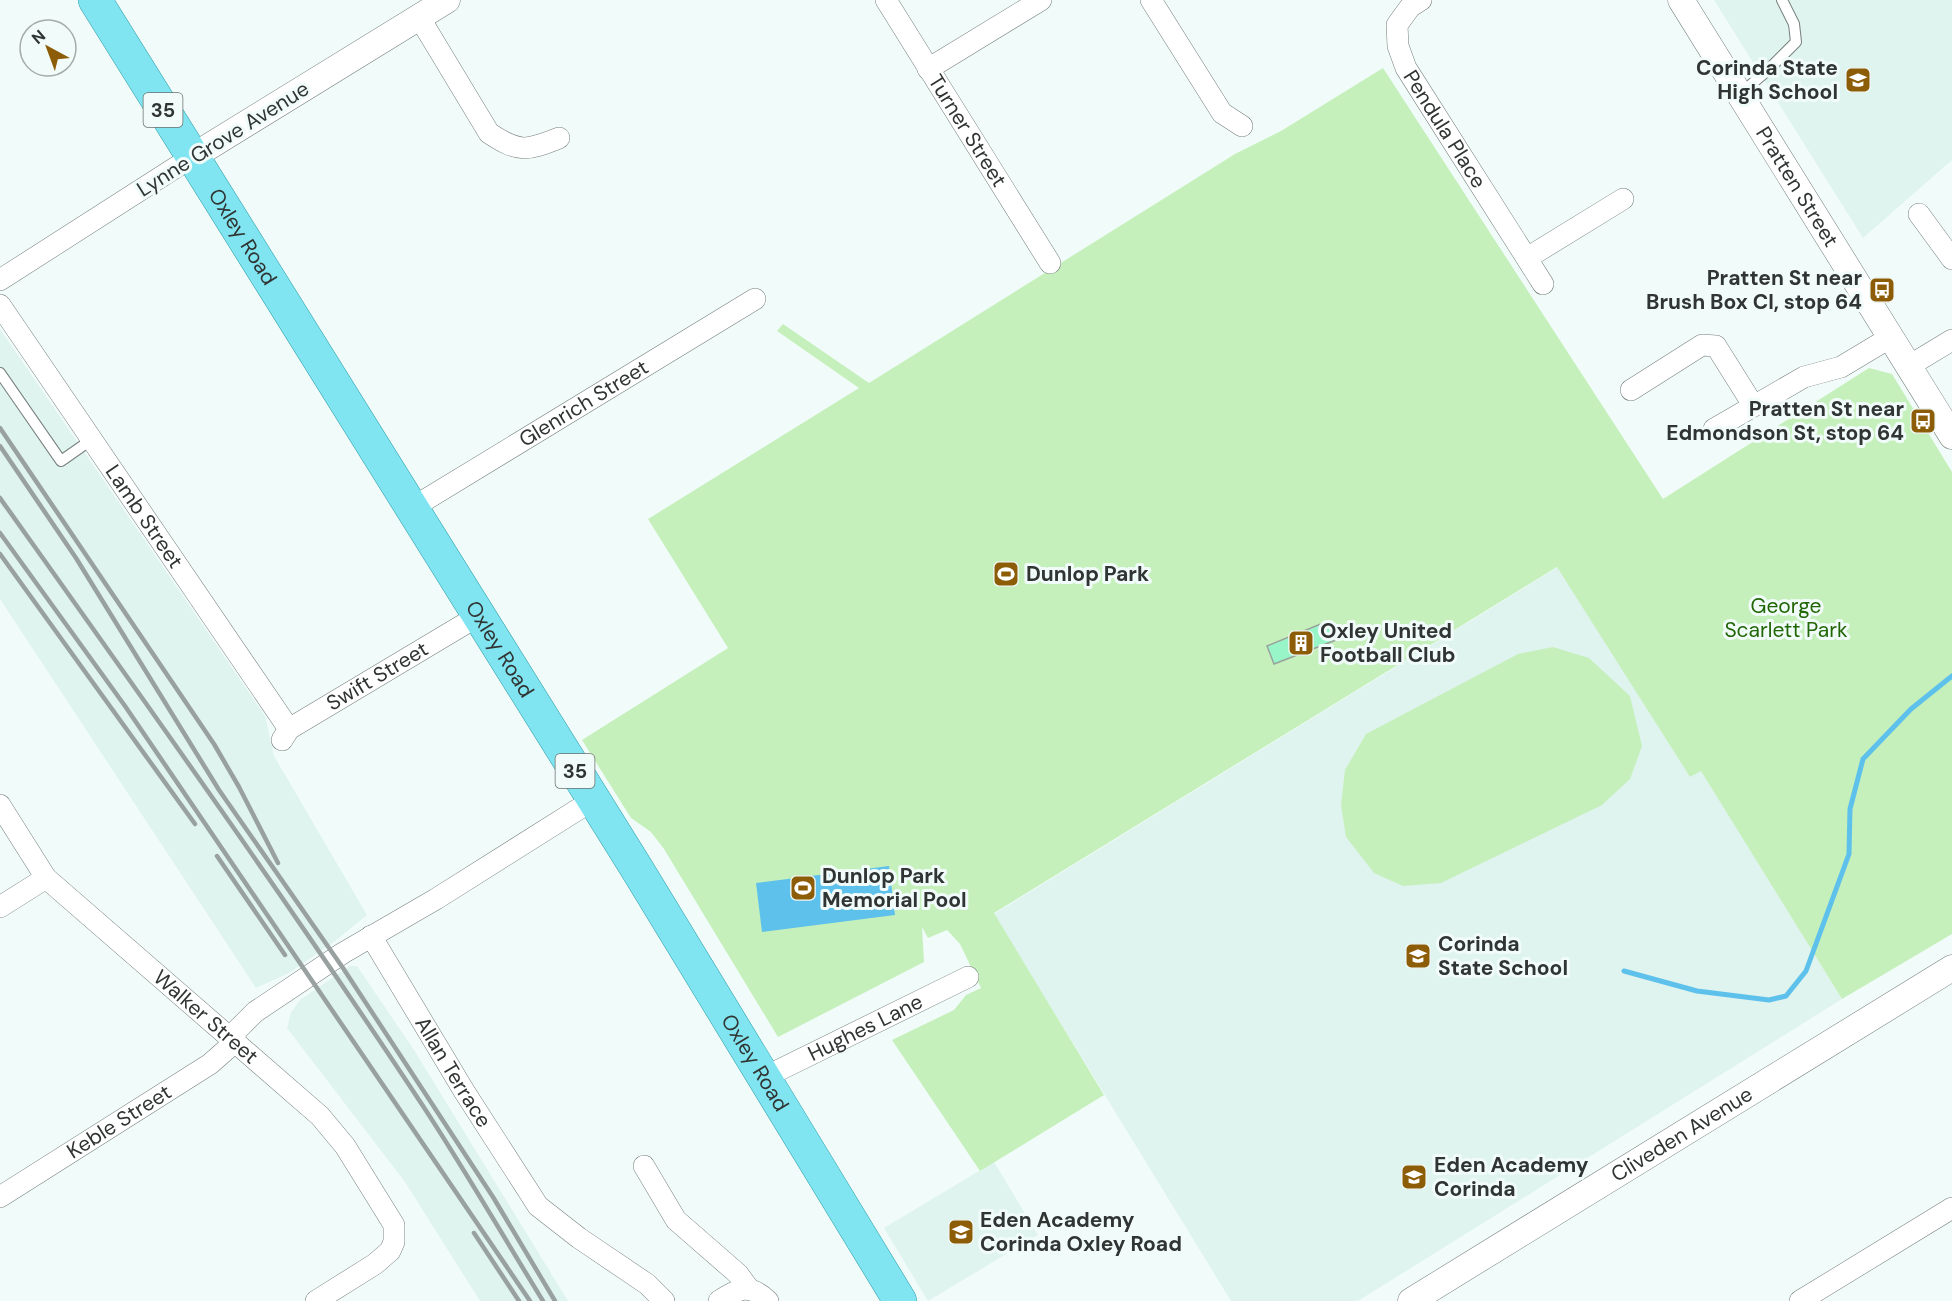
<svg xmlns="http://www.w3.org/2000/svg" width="1952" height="1301" font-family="'DM Sans',sans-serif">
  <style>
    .built { fill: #dff3ef }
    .green { fill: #c6f0bb }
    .water { fill: #5ec1eb }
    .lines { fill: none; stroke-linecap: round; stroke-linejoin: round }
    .stream { stroke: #5ec1eb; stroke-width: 5 }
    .building { fill: #98f5c8; stroke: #99a19c; stroke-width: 1.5 }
    .service-casing { stroke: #77807e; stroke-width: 12 }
    .minor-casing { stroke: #77807e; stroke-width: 22 }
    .tertiary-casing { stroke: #77807e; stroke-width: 27 }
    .primary-casing { stroke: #2d9ca7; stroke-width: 34 }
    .service { stroke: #fff; stroke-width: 10 }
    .minor { stroke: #fff; stroke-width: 21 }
    .tertiary { stroke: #fff; stroke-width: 26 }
    .primary { stroke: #80e5f0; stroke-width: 33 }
    .rail { stroke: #99a1a0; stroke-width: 4.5 }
    .labels { text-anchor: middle; stroke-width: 6; stroke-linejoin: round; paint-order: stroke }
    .shield { fill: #f1fcfa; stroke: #6a706f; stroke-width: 1.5 }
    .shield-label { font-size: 20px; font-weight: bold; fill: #303433 }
    .poi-label { font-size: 21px; font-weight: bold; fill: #303433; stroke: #f1fcfa; text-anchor: start }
    .street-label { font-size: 21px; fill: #303433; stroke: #f1fcfa }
    .park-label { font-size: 21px; fill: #216605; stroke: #f1fcfa }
  </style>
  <rect width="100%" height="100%" fill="#f1fcfa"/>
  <!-- built -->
  <path class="built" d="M1714 0H1952V160L1863 238Z
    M0 329 265 716 274 756 367 915 335 941 289 973 256 988 0 599Z
    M1558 567 1690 777 1701 770 1842 999 1358 1301H1231L994 914Z
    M350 966H357L414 1050 568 1301H480L405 1182 287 1028 291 1012 300 1000Z
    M994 1162 1038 1235 928 1301 884 1228Z"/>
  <!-- green -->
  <path class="green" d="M1383 68 1663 499 1869 368 1892 374 1952 472V934L1842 999 1701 771 1690 777 1557 567 994 913 1104 1095 980 1171 892 1040 954 1010 966 995 981 988 960 944 947 930 928 938 922 927 924 962 778 1037 664 849 651 832 631 818 582 740 728 648 648 519 859 388 777 331 783 324 869 383 1235 154 1281 131Z
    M1553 647 1589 658 1630 696 1642 746 1630 779 1602 805 1441 883 1403 886 1374 873 1346 837 1341 805 1345 770 1366 734 1518 654Z"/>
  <!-- water -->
  <path class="water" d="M889 866 895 915 762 932 756 883Z"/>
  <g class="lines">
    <!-- stream -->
    <path class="stream" d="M1624 971 1697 991 1769 1000 1786 996 1806 971 1849 854 1850 809 1863 759 1911 709 1952 676"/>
  </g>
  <!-- building -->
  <path class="building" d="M1328 621 1336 640 1274 664 1267 646Z"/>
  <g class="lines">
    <!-- service casing -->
    <g class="service-casing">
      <path id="service" d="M1740 94 1768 70 1796 42 1794 24 1782 0
        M0 373 61 461 91 440"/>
    </g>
    <!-- minor casing -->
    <g class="minor-casing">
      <g id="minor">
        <path id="s1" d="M886 0 1050 263"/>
        <path d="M1151 0 1222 113 1242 126"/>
        <path id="s2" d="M1421 0 1410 7 1397 25 1398 46 1406 68 1543 284"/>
        <path d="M419 17 489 133C519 153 527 151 559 138"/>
        <path d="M928 69 1041 0"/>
        <path d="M1919 214 1952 259"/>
        <path d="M1527 258 1623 199"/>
        <path d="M0 280 192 157"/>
        <path id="s3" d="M0 305 289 729"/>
        <path d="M1909 366 1952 340"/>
        <path d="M1631 390 1702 345 1716 346 1753 405"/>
        <path d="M1714 429 1804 377 1841 367 1891 337"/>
        <path id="s4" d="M412 508 755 299"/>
        <path id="s5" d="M282 740 289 729 478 616"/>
        <path id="s6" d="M0 805 46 878 320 1116 345 1146 394 1225V1242L390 1251 375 1264 316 1301"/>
        <path d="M0 907 46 878"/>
        <path id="s7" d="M371 936 464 1091 538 1206 579 1238 647 1284 664 1301"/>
        <path id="s8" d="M763 1078 968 977"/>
        <path d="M644 1166 676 1220 738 1274 749 1289"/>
        <path id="s9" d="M0 1197 210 1064 227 1049 238 1029 255 1012 343 953 436 899 593 800"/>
        <path d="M719 1301C740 1288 749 1283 768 1301"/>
        <path d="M1800 1301 1952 1208"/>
      </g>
    </g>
    <!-- tertiary casing -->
    <g class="tertiary-casing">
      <g id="tertiary">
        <path id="s10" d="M1681 0 1952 436"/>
        <path d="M192 157 447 0"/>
        <path id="s11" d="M1411 1301 1952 968"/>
      </g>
    </g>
    <!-- primary casing -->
    <g class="primary-casing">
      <g id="primary">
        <path id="s12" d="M95 0 637 869 900 1301"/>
      </g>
    </g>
    <!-- service -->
    <use href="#service" class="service"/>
    <!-- minor -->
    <use href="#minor" class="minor"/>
    <!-- tertiary -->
    <use href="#tertiary" class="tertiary"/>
    <!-- primary -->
    <use href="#primary" class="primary"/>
    <!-- rail -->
    <path class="rail" d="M0 428 214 744 239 787 278 863
      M0 446 76 558 219 790 343 968 493 1197 555 1301
      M0 498C143 699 287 900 423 1106 465 1170 503 1236 543 1301
      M0 533 125 706 530 1301
      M0 554 195 824
      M217 856 285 955
      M474 1233 519 1301"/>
  </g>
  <!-- icons -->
  <defs>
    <g id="school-square" transform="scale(1.35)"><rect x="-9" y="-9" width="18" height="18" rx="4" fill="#8d5c06" stroke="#f1fcfa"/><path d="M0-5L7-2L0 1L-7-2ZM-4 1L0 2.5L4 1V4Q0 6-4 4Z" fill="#fff"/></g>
    <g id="bus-square" transform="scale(1.35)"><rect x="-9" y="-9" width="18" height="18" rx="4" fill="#8d5c06" stroke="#f1fcfa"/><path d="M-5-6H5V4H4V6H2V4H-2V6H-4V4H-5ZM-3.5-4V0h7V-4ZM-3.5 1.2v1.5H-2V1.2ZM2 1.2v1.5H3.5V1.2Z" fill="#fff"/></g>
    <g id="stadium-square" transform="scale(1.35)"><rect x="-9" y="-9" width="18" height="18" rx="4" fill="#8d5c06" stroke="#f1fcfa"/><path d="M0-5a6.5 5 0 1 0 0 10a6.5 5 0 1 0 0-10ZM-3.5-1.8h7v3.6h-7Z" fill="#fff"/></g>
    <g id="building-square" transform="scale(1.35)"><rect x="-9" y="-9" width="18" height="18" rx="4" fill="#8d5c06" stroke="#f1fcfa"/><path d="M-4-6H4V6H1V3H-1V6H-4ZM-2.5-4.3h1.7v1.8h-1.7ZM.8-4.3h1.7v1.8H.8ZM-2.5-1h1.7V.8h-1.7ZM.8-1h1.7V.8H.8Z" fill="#fff"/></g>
  </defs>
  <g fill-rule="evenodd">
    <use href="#school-square" x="1858" y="80"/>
    <use href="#bus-square" x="1882" y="290"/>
    <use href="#bus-square" x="1923" y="421"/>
    <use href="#stadium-square" x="1006" y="574"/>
    <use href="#building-square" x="1301" y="643"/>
    <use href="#stadium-square" x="803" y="888"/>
    <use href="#school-square" x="1418" y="956"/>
    <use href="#school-square" x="1414" y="1177"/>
    <use href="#school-square" x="961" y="1232"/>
  </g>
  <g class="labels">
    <!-- shield labels -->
    <g class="shield">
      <rect x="143.5" y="93" width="39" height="34" rx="4.5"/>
      <rect x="555.5" y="754" width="39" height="34" rx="4.5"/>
    </g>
    <g class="shield-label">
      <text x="163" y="117">35</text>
      <text x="575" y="778">35</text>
    </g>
    <!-- poi labels -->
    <g class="poi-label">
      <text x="1838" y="75" text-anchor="end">Corinda State<tspan x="1838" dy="24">High School</tspan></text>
      <text x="1862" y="285" text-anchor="end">Pratten St near<tspan x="1862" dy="24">Brush Box Cl, stop 64</tspan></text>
      <text x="1904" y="416" text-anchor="end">Pratten St near<tspan x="1904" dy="24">Edmondson St, stop 64</tspan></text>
      <text x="1026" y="581">Dunlop Park</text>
      <text x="1320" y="638">Oxley United<tspan x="1320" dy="24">Football Club</tspan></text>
      <text x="822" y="883">Dunlop Park<tspan x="822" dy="24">Memorial Pool</tspan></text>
      <text x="1438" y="951">Corinda<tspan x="1438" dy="24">State School</tspan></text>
      <text x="1434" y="1172">Eden Academy<tspan x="1434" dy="24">Corinda</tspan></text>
      <text x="980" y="1227">Eden Academy<tspan x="980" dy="24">Corinda Oxley Road</tspan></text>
    </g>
    <!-- street labels -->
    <g class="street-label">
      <text dy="7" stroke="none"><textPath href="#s2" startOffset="152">Pendula Place</textPath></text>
      <text dy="7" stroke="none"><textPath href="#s1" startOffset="154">Turner Street</textPath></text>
      <text transform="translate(223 139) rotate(-32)" y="7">Lynne Grove Avenue</text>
      <text dy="7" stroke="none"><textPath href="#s10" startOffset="220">Pratten Street</textPath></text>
      <text dy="7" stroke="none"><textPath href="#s12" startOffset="279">Oxley Road</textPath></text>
      <text dy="7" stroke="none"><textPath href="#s4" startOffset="201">Glenrich Street</textPath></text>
      <text dy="7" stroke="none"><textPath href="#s3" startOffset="256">Lamb Street</textPath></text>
      <text dy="7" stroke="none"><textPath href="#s12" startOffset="765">Oxley Road</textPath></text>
      <text dy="7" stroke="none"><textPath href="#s5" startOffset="116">Swift Street</textPath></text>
      <text dy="7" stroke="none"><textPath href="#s6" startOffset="298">Walker Street</textPath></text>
      <text dy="7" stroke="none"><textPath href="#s8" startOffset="114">Hughes Lane</textPath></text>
      <text dy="7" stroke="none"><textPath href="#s12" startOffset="1251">Oxley Road</textPath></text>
      <text dy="7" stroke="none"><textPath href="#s7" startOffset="159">Allan Terrace</textPath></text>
      <text dy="7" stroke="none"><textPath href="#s9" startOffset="141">Keble Street</textPath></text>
      <text dy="7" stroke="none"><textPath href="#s11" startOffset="318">Cliveden Avenue</textPath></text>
    </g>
    <!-- park labels -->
    <g class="park-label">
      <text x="1786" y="613">George<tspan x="1786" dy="24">Scarlett Park</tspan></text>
    </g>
  </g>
  <!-- north arrow -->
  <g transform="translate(48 48) rotate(319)"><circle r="28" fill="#f1fcfa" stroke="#a4acaa" stroke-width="1.5"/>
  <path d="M0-4.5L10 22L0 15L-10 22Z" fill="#8d5c06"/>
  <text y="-9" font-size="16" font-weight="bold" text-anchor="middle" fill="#303433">N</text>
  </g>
</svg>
